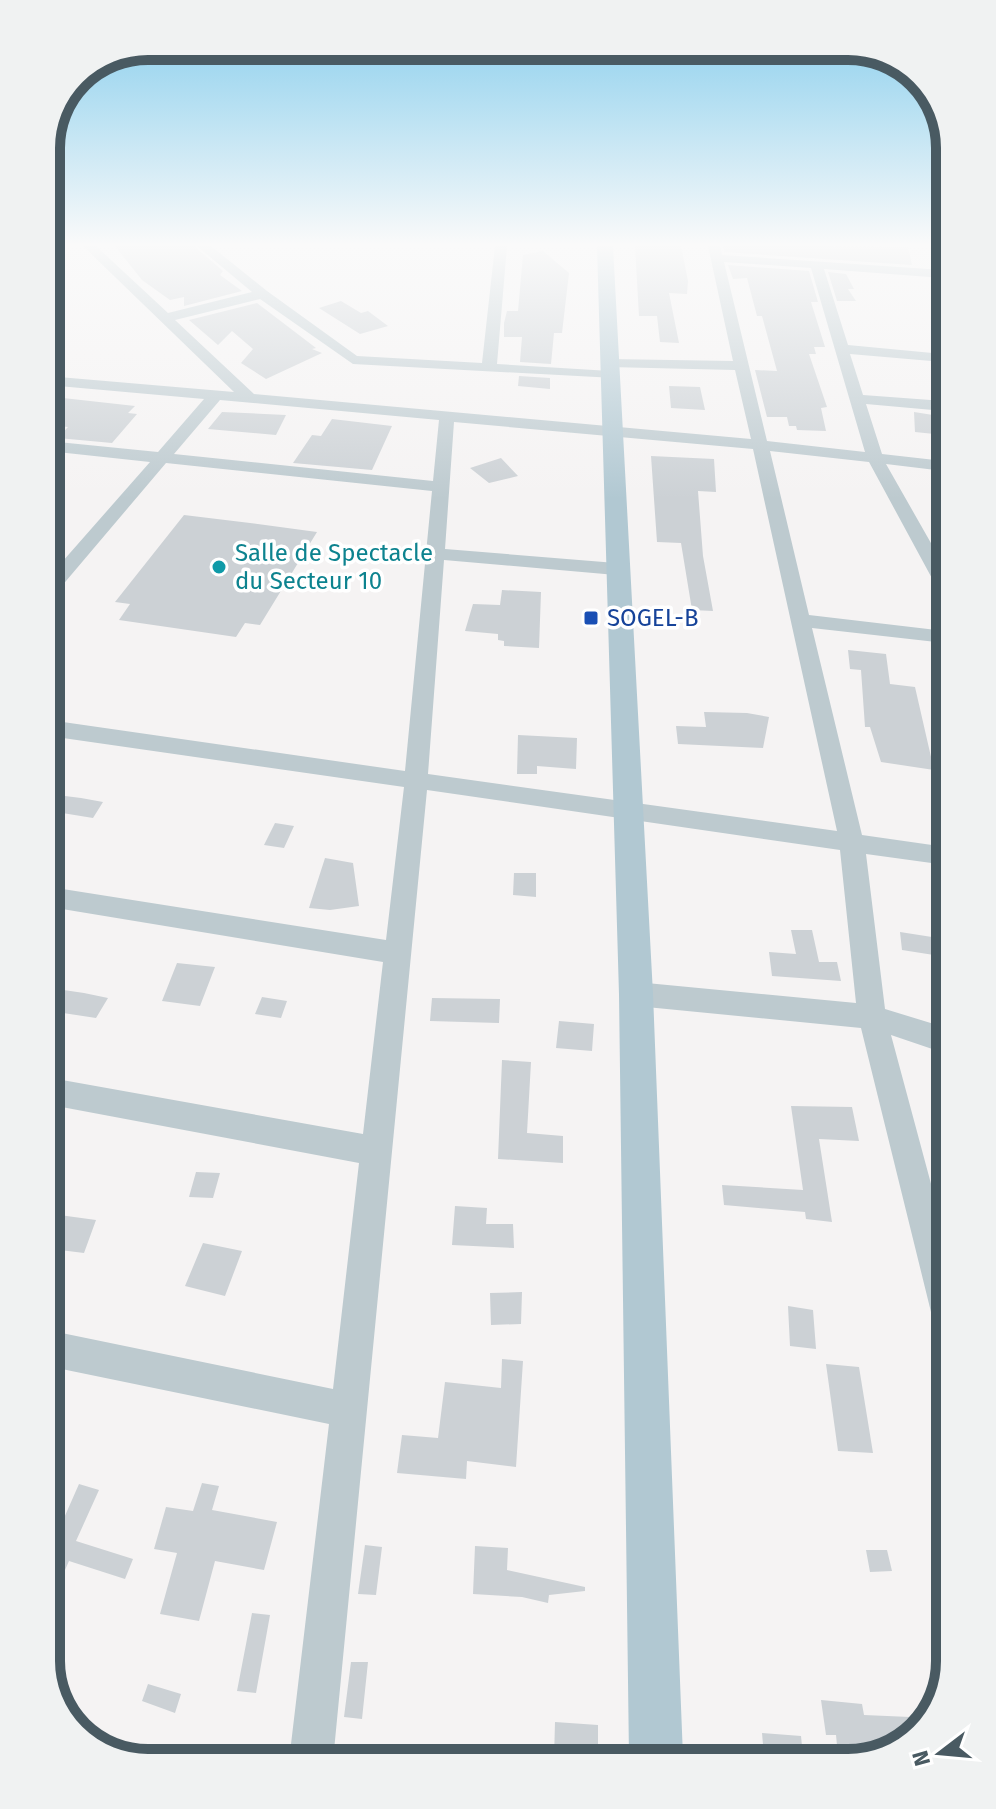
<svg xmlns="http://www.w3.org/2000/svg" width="996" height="1809" font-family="'Fira Sans',sans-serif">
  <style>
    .building { fill: #ccd1d5 }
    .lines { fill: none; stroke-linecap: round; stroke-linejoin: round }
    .minor { fill: #bdcacf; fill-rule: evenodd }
    .major { fill: #b1c8d2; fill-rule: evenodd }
    .culture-dot { fill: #0f9aa8; stroke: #fff; stroke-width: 3 }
    .transit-dot { fill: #1a4fb4; stroke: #fff; stroke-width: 3 }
    .labels { text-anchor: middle; stroke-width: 7; stroke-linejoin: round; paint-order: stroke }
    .far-culture-label { font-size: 24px; fill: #0d838f; stroke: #fff; text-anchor: start }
    .far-transit-label { font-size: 24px; fill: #164399; stroke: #fff; text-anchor: start }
    .rim { fill: none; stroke: #495a62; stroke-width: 10 }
  </style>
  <rect width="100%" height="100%" fill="#f5f3f3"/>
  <!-- building -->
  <path class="building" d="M115 246H194L223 271 220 275 242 291 184 306V297L170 300 142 280Z
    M635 246H681L688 281 687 294 669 293 679 343 660 342 657 316H639Z
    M723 246 908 247 912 265 724 252Z
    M543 251 569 273 562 333H554L551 364 520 362 522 337H504V323L507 311H518L523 255Z
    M728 265 809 271 818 302H811L825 347H814L816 354H809L827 407 821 408 826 431 797 430 796 426H789L787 417H767L755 370 777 371 762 316H757L747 278 733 279Z
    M828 272 846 274 854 289H848L856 301H837Z
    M341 301 361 313 368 311 388 326 360 334 319 308Z
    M257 303 316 348 312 349 322 353 266 379 241 363 253 349 232 331 218 345 189 320Z
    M519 376 550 378V389L518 386Z
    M669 386 700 387 705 410 671 408Z
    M54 397 135 406 128 413 137 414 112 443 58 438 68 427 48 425V403Z
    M222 412 286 415 276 435 208 429Z
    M914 412 933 415 944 435 915 432Z
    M332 419 392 426 372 470 293 463 312 435 321 436Z
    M651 456 714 459 716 492 698 491 703 556 713 611 692 610 681 543 657 542Z
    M501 458 518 476 489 483 470 468Z
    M184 515 250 523 317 532 260 625 245 623 236 637 119 620 130 604 115 602Z
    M502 590 541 592 539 648 504 646V641L498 640V634L465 631 473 604 500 605Z
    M848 650 886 654 890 684 915 687 934 770 881 762 870 727H865L861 670 850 669Z
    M704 712 747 713 769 717 763 748 678 744 676 726 706 727Z
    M518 735 577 738 576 769 537 766V774H517Z
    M49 794 81 798 103 802 93 818 50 811Z
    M275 823 294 826 284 848 264 845Z
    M325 858 353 863 359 906 330 910 309 908Z
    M514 873H536V897L513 895Z
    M791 930H812L819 962H837L841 981 772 976 769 952 796 954Z
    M900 932 932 937 934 955 902 950Z
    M177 963 215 967 200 1006 162 1001Z
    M50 988 84 993 108 998 96 1018 50 1011Z
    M262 997 287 1001 281 1018 255 1014Z
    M432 998 500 999 499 1023 430 1021Z
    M559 1021 594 1024 592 1051 556 1048Z
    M502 1060 531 1062 527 1133 563 1136V1163L498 1159Z
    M791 1106 852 1107 859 1141 819 1139 832 1222 806 1219 805 1212 724 1205 722 1185 803 1190Z
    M196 1172 220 1173 213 1198 189 1197Z
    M455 1206 487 1208 486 1224H513L514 1248 452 1245Z
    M52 1214 96 1220 84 1253 52 1249Z
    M203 1243 242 1251 225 1296 185 1286Z
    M522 1292 521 1324 491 1325 490 1293Z
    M788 1306 813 1310 816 1349 790 1346Z
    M502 1359 523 1361 516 1467 467 1461 466 1479 397 1473 402 1435 438 1438 445 1382 501 1388Z
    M826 1364 859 1367 873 1453 838 1451Z
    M202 1483 219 1486 212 1510 277 1522 264 1570 215 1561 199 1621 160 1614 177 1553 154 1549 166 1507 193 1511Z
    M79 1484 99 1490 76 1541 133 1559 125 1579 69 1561 53 1597V1543Z
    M365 1545 382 1547 376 1595 358 1594Z
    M475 1546 508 1548 507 1570 585 1587V1591L549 1595 548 1603 522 1597 473 1594Z
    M866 1550H887L892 1571 870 1572Z
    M252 1613 270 1615 256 1693 237 1691Z
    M351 1662H368L362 1719 344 1717Z
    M148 1684 181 1694 175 1713 142 1701Z
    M821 1700 862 1704 864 1715 933 1718 888 1755 838 1756 836 1735H826Z
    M555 1722 598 1725V1758L554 1759Z
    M762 1733 801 1736 803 1756H764Z"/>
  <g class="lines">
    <!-- minor -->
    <path class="minor" d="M48 246H62L47 257Z
      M83 246H96L168 313 252 292 197 246H211L267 291 357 356 482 363 495 246H507L497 364 610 371 615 372V378L353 364 260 299 175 320 254 394 751 439 735 370 609 367 602 363 609 359 733 361 708 246H720L722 255 943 270V278L824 269 848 345 943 354V362L850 354 863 395 944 401V411L866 404 882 454 944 461V471L886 464 944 566V588L934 582 869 462 770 451 809 615 945 631V643L812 628 862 835 946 847V865L866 854 885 1009 947 1028V1054L891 1035 948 1247V1329L936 1324 931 1312 861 1028 636 1006 626 1002 622 994 626 986 636 982 856 1003 840 850 427 790 333 1761H289L329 1424 52 1367V1331L333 1389 359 1163 51 1105V1078L363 1134 383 962 50 907V887L386 940 404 787 49 736V720L405 771 432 491 166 463 55 594 48 596V578L150 462 48 451V441L158 452 204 399 47 385V376L234 392ZM724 262 811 268 865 452 767 441ZM220 400 439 420 433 481 174 454ZM454 422 753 449 837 831 428 774 444 560 616 575 625 569 616 563 445 549Z"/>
    <!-- major -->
    <path class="major" d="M597 246H613L653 994 683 1757H629L619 994Z"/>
  </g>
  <!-- sky -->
  <linearGradient id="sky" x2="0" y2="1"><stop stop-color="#83ccec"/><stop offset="0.49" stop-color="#fafafa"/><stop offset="1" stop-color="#fafafa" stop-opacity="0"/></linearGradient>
  <rect width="996" height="499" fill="url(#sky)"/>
  <!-- markers -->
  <circle class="culture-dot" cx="219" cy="567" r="8"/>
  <rect class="transit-dot" x="583" y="610" width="16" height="16" rx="4"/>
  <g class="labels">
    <!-- far-culture labels -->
    <g class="far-culture-label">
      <text x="235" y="561">Salle de Spectacle<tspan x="235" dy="28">du Secteur 10</tspan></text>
    </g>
    <!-- far-transit labels -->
    <g class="far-transit-label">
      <text x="607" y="626">SOGEL-B</text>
    </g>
  </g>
  <!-- crop -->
  <path d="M0 0H996V1809H0ZM148 60H848A88 88 0 0 1 936 148V1661A88 88 0 0 1 848 1749H148A88 88 0 0 1 60 1661V148A88 88 0 0 1 148 60Z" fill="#f0f2f2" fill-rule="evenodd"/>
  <path class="rim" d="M148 60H848A88 88 0 0 1 936 148V1661A88 88 0 0 1 848 1749H148A88 88 0 0 1 60 1661V148A88 88 0 0 1 148 60Z"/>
  <!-- north arrow -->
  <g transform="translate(940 1753) rotate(254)" stroke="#ffffff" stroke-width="6" paint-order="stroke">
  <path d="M0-6L14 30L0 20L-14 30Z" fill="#495a62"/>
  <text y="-12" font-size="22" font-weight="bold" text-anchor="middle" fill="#495a62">N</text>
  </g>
</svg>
